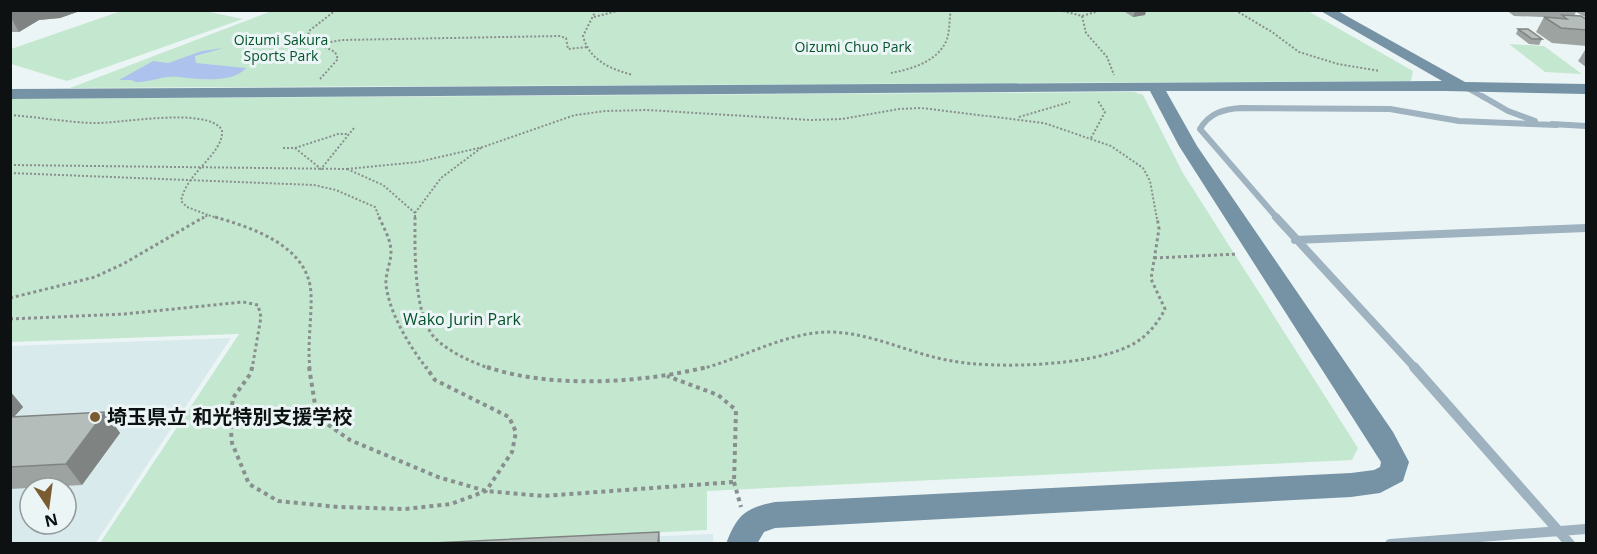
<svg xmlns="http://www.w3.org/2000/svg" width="1597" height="554" font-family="'Open Sans','Noto Sans JP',sans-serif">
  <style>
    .built { fill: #d9eaed; fill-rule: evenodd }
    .green { fill: #c4e8cf }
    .water { fill: #adc3ed }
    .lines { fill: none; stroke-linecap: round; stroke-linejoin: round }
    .path-far2 { stroke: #898f8f; stroke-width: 2; stroke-dasharray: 2 2; stroke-linecap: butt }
    .path-far1 { stroke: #898f8f; stroke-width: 3; stroke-dasharray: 3 3; stroke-linecap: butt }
    .path { stroke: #898f8f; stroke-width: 4; stroke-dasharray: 4 4; stroke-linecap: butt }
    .lane-far3 { stroke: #9eb2bf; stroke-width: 5 }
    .lane-far2 { stroke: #9eb2bf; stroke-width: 6 }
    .lane-far1 { stroke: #9eb2bf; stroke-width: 8 }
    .lane { stroke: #9eb2bf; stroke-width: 10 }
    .secondary { fill: #7593a5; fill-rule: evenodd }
    .wall { fill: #9ca3a1 }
    .shaded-wall { fill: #7f8483 }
    .building { fill: #b5bdbb; stroke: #7f8483; stroke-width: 1.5 }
    .poi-dot { fill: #7b5b30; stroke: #ecf5f6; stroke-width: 2 }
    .labels { text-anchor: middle; stroke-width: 6; stroke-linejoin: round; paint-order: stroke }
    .far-park-label { font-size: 14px; fill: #05522c; stroke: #ecf5f6 }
    .park-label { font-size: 16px; fill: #05522c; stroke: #ecf5f6 }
    .near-poi-label { font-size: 20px; font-weight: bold; fill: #0e1111; stroke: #ecf5f6; text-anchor: start }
  </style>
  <rect width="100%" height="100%" fill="#ecf5f6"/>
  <!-- built -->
  <path class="built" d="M231 338 95 544 11 543 10 346ZM30 488H66V524H30Z
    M713 534V544L491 543Z"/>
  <!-- green -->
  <path class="green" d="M124 10 205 11 243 19 67 81 11 64V49Z
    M274 10 1308 11 1413 71 1411 81 70 88Z
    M1509 44 1544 46 1582 74 1545 72Z
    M1134 92 1143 95 1183 173 1358 448 1352 460 707 491V530L422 544 100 543 239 334 11 342 10 99Z"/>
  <!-- water -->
  <path class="water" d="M224 48 195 56 196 63 246 68C233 84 197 79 178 77 165 75 150 82 136 82L131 80H119L153 61 168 63 202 51Z"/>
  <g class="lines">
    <!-- path-far2 -->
    <path class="path-far2" d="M596 10 583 36C589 60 610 69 633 75
      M1059 10 1082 16 1102 10
      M1235 10 1272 32 1299 52 1338 64 1380 71
      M1082 16 1086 33 1107 57 1114 75
      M594 17 621 10
      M319 44 308 38 309 31 336 10
      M891 73C912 69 939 61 947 39 950 30 949 19 951 10
      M320 79 338 59 335 52 319 44 342 40 559 36 566 38 568 49 587 47
      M10 115C38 117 65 122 93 123 120 124 207 106 222 130 224 154 187 171 181 201L187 207 208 215
      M1019 117 1070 102
      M1091 138 1105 112 1098 101
      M283 148H295L321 169 354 128
      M295 148 338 134H349
      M10 165 347 169
      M347 169 383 185 415 213V219
      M347 169 418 162 483 147 575 115 606 111 647 110 811 120 842 119 899 109 921 108 1044 123 1111 146 1143 168 1150 181 1157 219
      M10 173 314 185 336 190 375 207 380 219
      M415 213 441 178 481 148
      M202 219 208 215 220 219"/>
    <!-- path-far1 -->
    <path class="path-far1" d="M215 217C253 228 309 246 311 294 312 319 307 343 310 369
      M379 217C384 228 391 240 391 252 391 263 385 274 386 285 390 315 409 345 427 369
      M415 217C415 248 413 313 434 337 448 352 472 362 491 369
      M1154 258 1238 254
      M10 298 95 277 123 264 204 217
      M10 319 124 314 243 302 258 305 261 317 252 369
      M701 369C743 358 784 333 828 332 871 332 910 354 952 361 996 369 1087 366 1127 347 1144 340 1157 325 1165 309L1151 279 1159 229 1157 217"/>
    <!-- path -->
    <path class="path" d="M252 367 251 373 233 398 230 420 232 443 249 484 278 501 338 507 405 509 451 504 486 491 512 452 516 432 509 417 435 380 426 367
      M309 367 317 417 350 440 438 477 486 491 543 496 734 482 736 410 718 395 667 376
      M487 367C551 389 642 383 707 367
      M734 482 741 507"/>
    <!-- lane-far3 -->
    <path class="lane-far3" d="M1465 87 1485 98"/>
    <!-- lane-far2 -->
    <path class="lane-far2" d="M1482 96 1508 111 1535 121
      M1552 124 1586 126
      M1278 219 1200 129C1209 113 1224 109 1241 108L1390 109 1459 121 1557 125"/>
    <!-- lane-far1 -->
    <path class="lane-far1" d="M1276 217 1416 369
      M1295 240 1586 228"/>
    <!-- lane -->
    <path class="lane" d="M1414 367 1570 544
      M1390 544 1586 529"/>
    <!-- secondary -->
    <path class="secondary" d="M1319 10H1336L1465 82 1586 84V94L1445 91H1166L1197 146 1393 432 1409 462 1403 481 1380 493 1351 497 775 528 764 532 757 544H726C737 515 745 508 775 502L1351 473 1374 470 1380 467 1381 462 1179 146 1150 91 10 99V89L1442 81Z"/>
  </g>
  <!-- wall -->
  <path class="wall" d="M10 10 77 12 60 18 39 20 19 32H10Z
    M1125 10H1146L1145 15 1133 17 1125 12Z
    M1506 10H1587V18L1576 12 1574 16 1587 20V46L1552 43 1536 32 1544 17 1514 16Z
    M1518 29 1542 39 1539 45 1529 44 1516 34Z
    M1587 47V68L1578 61Z
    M10 391 23 407 14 417 105 412 120 433 82 485 10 489Z"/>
  <!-- shaded-wall -->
  <path class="shaded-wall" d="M12 10H76L77 12 60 18 39 20 19 32 10 16V11Z
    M1146 10 1145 15 1133 17 1135 12Z
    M10 391 23 407 10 421Z
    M105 412 120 433 82 485 66 464Z
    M659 532 660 543H658Z"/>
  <!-- building -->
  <path class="building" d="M1562 15 1581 16 1587 20V30L1561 28 1544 17 1567 19Z
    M1518 29H1528L1542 39H1532Z
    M105 412 66 464 10 467V417Z
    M659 532 658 543H433Z"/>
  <!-- markers -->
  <circle class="poi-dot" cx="95" cy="417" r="6"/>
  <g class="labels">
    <!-- far-park labels -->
    <g class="far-park-label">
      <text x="281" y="45">Oizumi Sakura<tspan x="281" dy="16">Sports Park</tspan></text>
      <text x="853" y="52">Oizumi Chuo Park</text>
    </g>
    <!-- park labels -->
    <g class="park-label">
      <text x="462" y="325">Wako Jurin Park</text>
    </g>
    <!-- near-poi labels -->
    <g class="near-poi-label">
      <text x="107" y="424">埼玉県立 和光特別支援学校</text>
    </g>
  </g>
  <!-- border -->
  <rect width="1597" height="554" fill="none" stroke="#0e1111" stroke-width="24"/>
  <!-- north arrow -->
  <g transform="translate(48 506) rotate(167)"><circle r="28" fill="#ecf5f6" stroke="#939a9a" stroke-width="1.5"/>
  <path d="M0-4.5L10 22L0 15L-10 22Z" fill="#7b5b30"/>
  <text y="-9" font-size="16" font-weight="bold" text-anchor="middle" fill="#0e1111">N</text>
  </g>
</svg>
